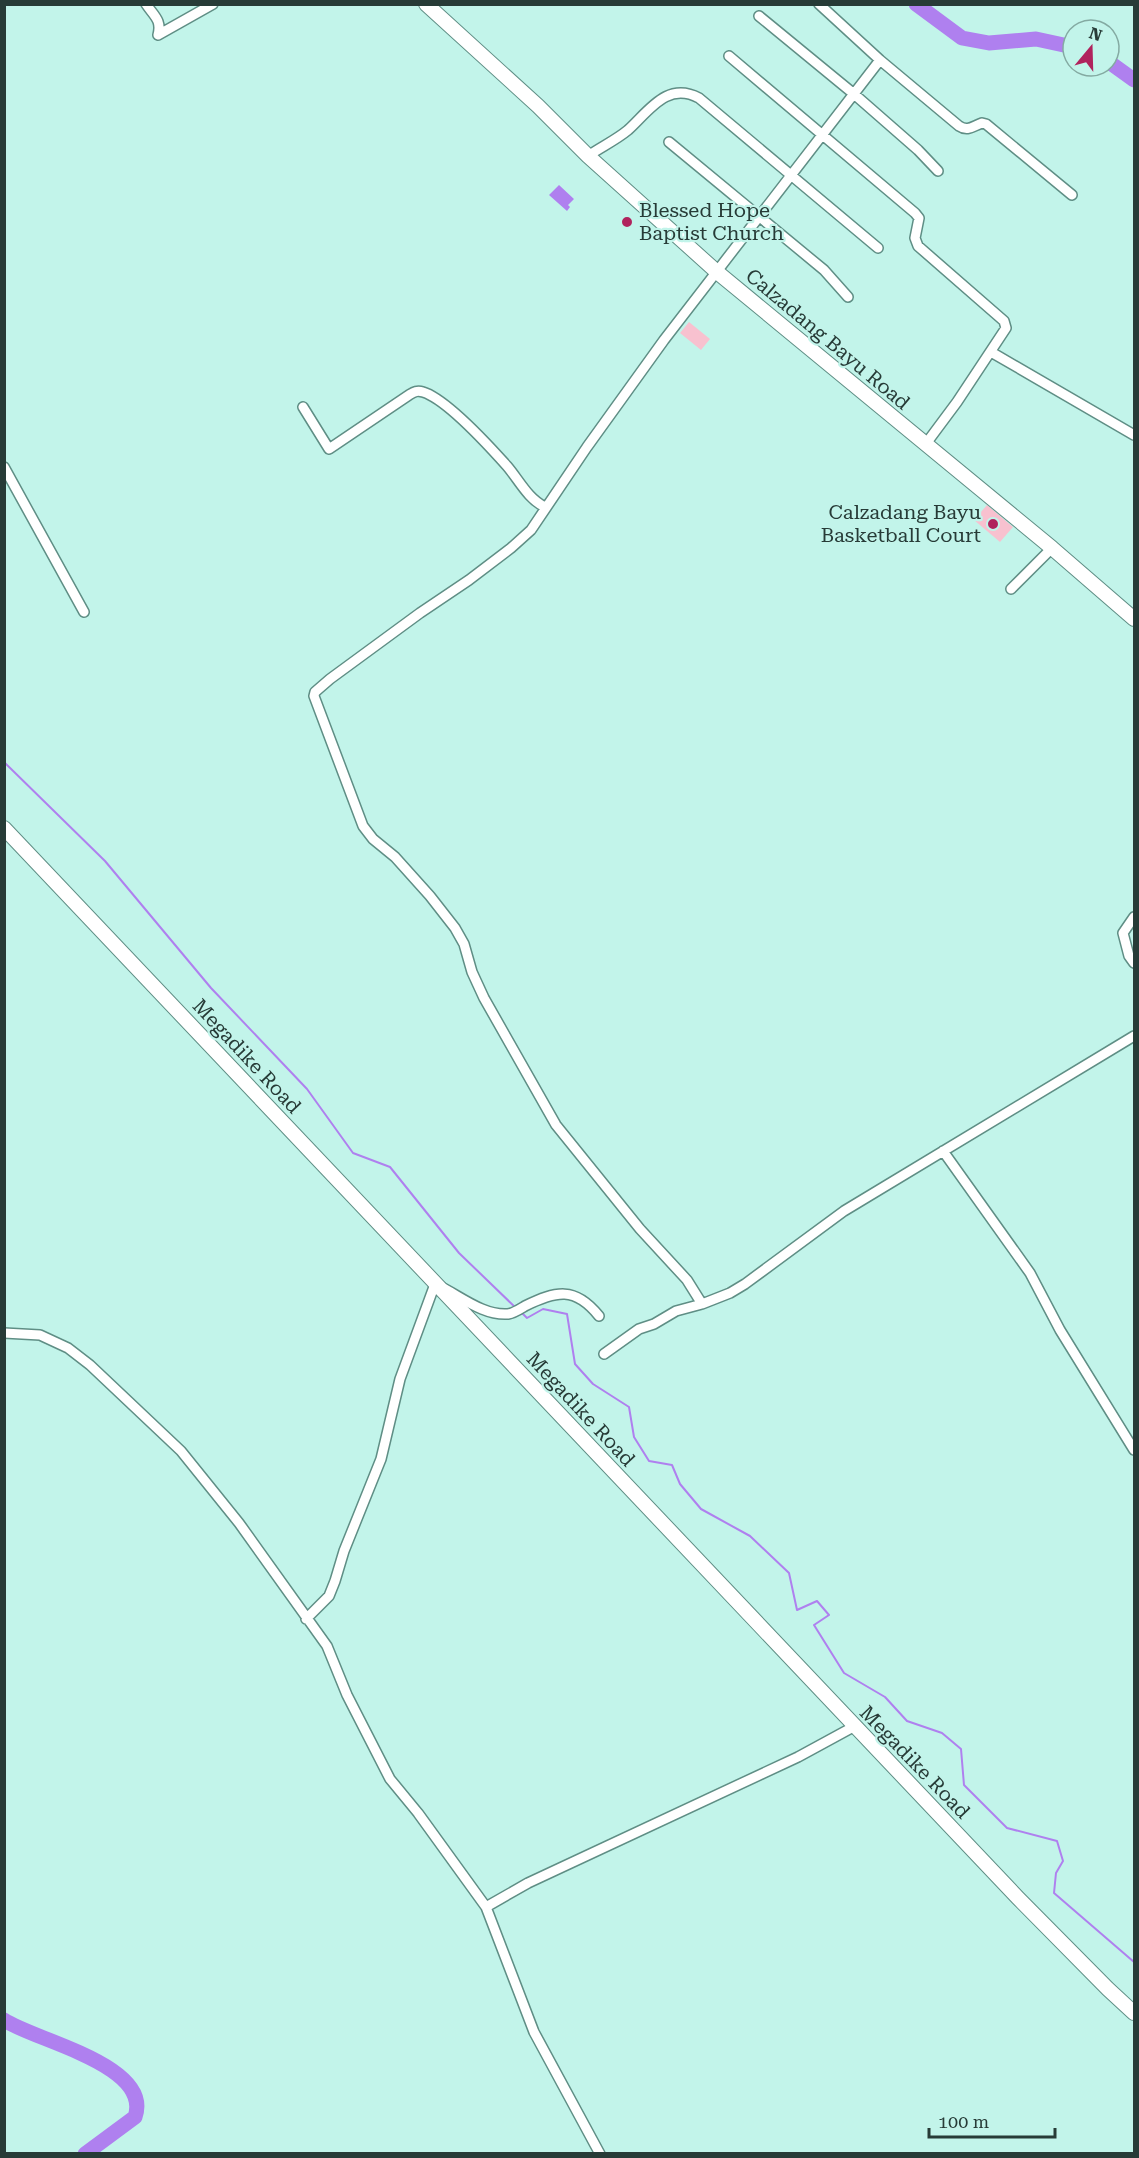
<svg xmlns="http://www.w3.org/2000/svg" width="1139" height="2158" font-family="'Roboto Serif',serif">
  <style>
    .green { fill: #f8c1cf }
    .water { fill: #af80ef }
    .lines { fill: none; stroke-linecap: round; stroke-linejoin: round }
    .stream { stroke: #af80ef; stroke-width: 2 }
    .river { stroke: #af80ef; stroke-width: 15 }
    .street-casing { stroke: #5f8e85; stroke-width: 12 }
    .secondary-casing { stroke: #5f8e85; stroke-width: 16 }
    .street { stroke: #fff; stroke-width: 9 }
    .secondary { stroke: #fff; stroke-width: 14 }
    .poi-dot { fill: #b0235d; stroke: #c2f4ea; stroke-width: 2 }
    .labels { text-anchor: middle; stroke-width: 4.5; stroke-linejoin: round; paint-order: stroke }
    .poi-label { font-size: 20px; fill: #273b37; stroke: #c2f4ea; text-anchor: start }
    .street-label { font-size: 20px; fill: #273b37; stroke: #c2f4ea }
  </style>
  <rect width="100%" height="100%" fill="#c2f4ea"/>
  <!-- green -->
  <path class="green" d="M689 322 710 339 701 350 680 333Z
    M987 505 1013 527 1000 542 974 520Z"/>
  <!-- water -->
  <path class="water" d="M559 185 574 199 568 205 570 207 567 211 549 195Z"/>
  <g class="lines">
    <!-- stream -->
    <path class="stream" d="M4 762 105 861 211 988 307 1089 353 1153 390 1167 459 1253 517 1309
      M521 1312 527 1318 543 1309 567 1314 575 1364 593 1384 629 1407 634 1437 649 1461 672 1465 680 1484 701 1509 750 1536 789 1573 797 1610 817 1601 829 1615 814 1625 844 1673 885 1697 907 1721 942 1733 961 1749 964 1785 1007 1828 1057 1841 1063 1861 1056 1873 1054 1893 1134 1962"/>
    <!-- river -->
    <path class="river" d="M916 4 962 38 989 43 1036 39 1073 47
      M1109 62 1134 80
      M4 2020C36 2041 153 2065 135 2117L85 2154"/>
    <!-- street casing -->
    <g class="street-casing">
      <path id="street" d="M146 4C154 16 162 20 158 35
        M819 4 880 60 959 126C968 132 973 126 982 123L986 124 1072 195
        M759 16 854 94 918 150 938 171
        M158 35 213 4
        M729 56 915 213 919 218 915 238 918 246 1004 321 1006 328 957 402 925 445
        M669 142 824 270 848 297
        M588 156C601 147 616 140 628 130 649 111 667 81 699 98L878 248
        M991 352 1134 435
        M303 407 329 449 409 395C414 392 417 390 423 392 446 399 490 447 507 466 519 480 528 499 545 507
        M4 467 84 612
        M1011 589 1052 548
        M1134 917 1123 933 1129 956 1134 963
        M943 1151 1030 1273 1060 1330 1134 1450
        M702 1304 687 1280 640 1229 556 1125 484 998 472 972 464 944 455 928 430 896 395 857 373 839 363 826 314 696 315 692 330 679 420 613 469 580 511 548 531 530 587 447 664 340 880 60
        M4 1333 40 1335 68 1348 90 1365 181 1451 239 1523 327 1646 347 1695 390 1779 418 1813 486 1907 534 2032 600 2154
        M604 1354 639 1329 654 1324 676 1311 702 1304 730 1293 745 1284 844 1211 1134 1036
        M306 1619 329 1596 335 1581 344 1551 381 1459 400 1379 435 1284C458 1294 482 1316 508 1314 514 1313 520 1309 525 1306 556 1291 575 1286 599 1316
        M486 1907 528 1883 798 1757 855 1726"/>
    </g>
    <!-- secondary casing -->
    <g class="secondary-casing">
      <path id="secondary" d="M426 4 538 106 588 156 717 272 1052 548 1134 619
        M4 828 1018 1898 1108 1989 1134 2013"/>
    </g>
    <!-- street -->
    <use href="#street" class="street"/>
    <!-- secondary -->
    <use href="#secondary" class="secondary"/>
  </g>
  <!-- markers -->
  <g class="poi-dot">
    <circle cx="627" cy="222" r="6"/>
    <circle cx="993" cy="524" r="6"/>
  </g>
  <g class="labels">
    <!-- poi labels -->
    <g class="poi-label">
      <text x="639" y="217">Blessed Hope<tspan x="639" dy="23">Baptist Church</tspan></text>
      <text x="981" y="519" text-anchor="end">Calzadang Bayu<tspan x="981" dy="23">Basketball Court</tspan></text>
    </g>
    <!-- street labels -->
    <g class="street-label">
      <text transform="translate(828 339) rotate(40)" y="7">Calzadang Bayu Road</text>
      <text transform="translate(247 1056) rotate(47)" y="7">Megadike Road</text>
      <text transform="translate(581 1409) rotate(47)" y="7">Megadike Road</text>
      <text transform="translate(915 1762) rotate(46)" y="7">Megadike Road</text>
    </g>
  </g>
  <!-- border -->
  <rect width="1139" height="2158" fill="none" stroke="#273b37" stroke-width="12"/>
  <!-- north arrow -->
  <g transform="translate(1091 48) rotate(19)"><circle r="28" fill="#c2f4ea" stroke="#84aaa2" stroke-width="1.5"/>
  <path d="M0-4.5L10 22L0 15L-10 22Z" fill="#b0235d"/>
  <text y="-9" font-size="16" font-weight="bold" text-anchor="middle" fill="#273b37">N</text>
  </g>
  <!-- scale -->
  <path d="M929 2128v9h126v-9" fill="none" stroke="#273b37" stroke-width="3"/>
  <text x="938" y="2128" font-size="18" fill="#273b37" stroke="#c2f4ea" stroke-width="4.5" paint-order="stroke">100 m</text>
</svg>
